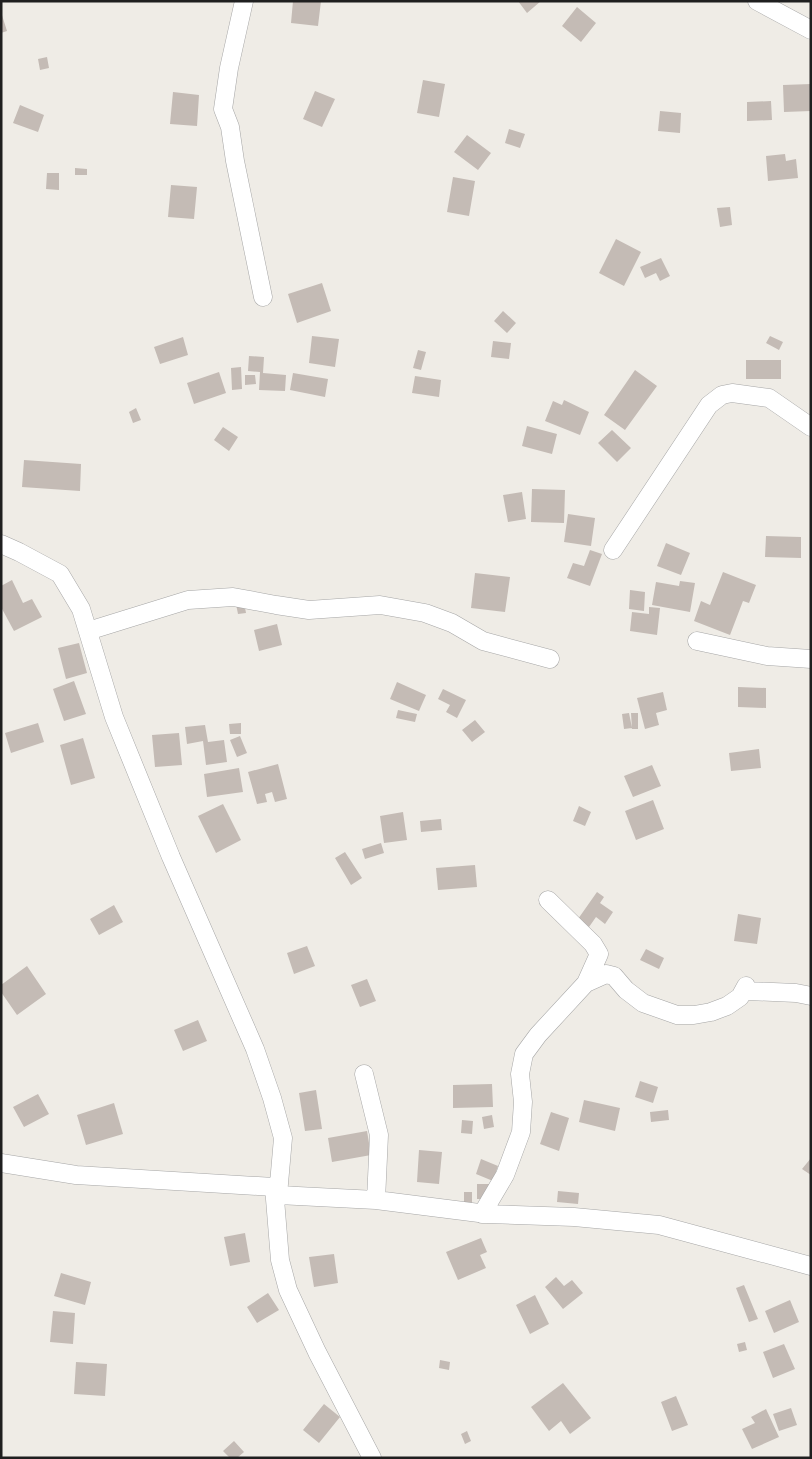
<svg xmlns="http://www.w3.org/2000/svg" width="812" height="1459" font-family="'Alegreya Sans',sans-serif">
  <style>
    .building { fill: #c4bbb5 }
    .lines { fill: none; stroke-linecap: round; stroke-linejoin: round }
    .minor-casing { stroke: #a6a6a6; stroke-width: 19 }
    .minor { stroke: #fff; stroke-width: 18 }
  </style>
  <rect width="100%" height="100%" fill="#efece6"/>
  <!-- building -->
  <path class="building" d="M293 1H321L318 26 291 23Z
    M518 1H541L527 13Z
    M577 7 596 23 581 42 562 26Z
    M1 12 7 31 1 33Z
    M47 57 49 68 40 70 38 59Z
    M423 80 445 84 439 117 417 113Z
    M811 84V111L784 112 783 85Z
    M315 91 335 99 322 127 303 119Z
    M173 92 199 95 197 126 170 124Z
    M771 101 772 120 747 121V102Z
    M20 105 44 115 38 132 13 123Z
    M660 111 681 113 680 133 658 131Z
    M509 129 525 134 520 148 505 143Z
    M467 135 491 153 478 170 454 152Z
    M785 154 786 161 796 159 798 178 768 181 766 156Z
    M75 168 87 169V175H75Z
    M47 173H59V190L46 189Z
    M453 177 475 181 469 216 447 212Z
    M171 185 197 187 194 219 168 217Z
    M730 207 732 225 720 227 717 208Z
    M616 239 641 252 624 286 599 273Z
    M661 258 670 276 660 281 656 273 645 278 640 267Z
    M322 283 331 311 297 323 288 294Z
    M503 311 516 323 507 333 494 321Z
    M312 336 339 339 335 367 309 363Z
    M770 336 783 342 779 350 766 343Z
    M183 337 188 355 160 364 154 347Z
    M493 341 511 343 509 359 491 357Z
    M418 350 426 352 421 370 413 368Z
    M249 356 264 357 263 373 286 375 285 391 259 390 260 372 248 371Z
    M746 360H781V379H746Z
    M241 367 242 389 232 390 231 368Z
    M635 370 657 386 625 430 604 415Z
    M219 372 226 393 194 404 187 383Z
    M293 373 328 379 325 397 290 390Z
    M245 375H255L256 384 245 385Z
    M415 376 441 380 439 397 412 393Z
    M564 400 589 412 580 435 545 421 553 401 562 405Z
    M136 408 141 420 133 423 129 412Z
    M527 426 557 434 552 454 522 446Z
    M223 427 238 437 229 451 214 440Z
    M612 430 631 448 617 462 598 443Z
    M24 460 81 464 80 491 22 487Z
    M532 489 565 490 564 523 531 522Z
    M522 492 526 519 508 522 503 495Z
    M568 514 595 518 591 546 564 542Z
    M766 536 801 537V558L765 557Z
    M666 543 690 553 681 575 657 566Z
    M590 550 602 554 590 586 567 578 573 563 584 566Z
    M723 572 756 585 749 603 743 601 730 635 694 621 701 601 710 605Z
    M475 573 510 577 505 612 471 608Z
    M12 580 23 603 32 599 42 617 14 631 1 607V586Z
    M680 581 695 583 690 612 652 605 656 582 679 586Z
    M630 590 645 592 644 611 629 609Z
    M244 602 246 613 238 614 236 604Z
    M649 607 660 608 657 635 630 631 632 612 649 614Z
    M277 624 282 645 259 651 254 630Z
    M79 643 87 673 66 679 58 648Z
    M74 681 86 714 64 721 53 689Z
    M397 682 426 695 419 711 390 699Z
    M738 687 766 688V708L738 707Z
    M443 689 466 700 457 718 446 712 450 705 438 699Z
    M663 692 667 710 656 713 659 725 645 729 637 698Z
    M398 710 417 714 415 722 396 718Z
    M629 713 632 728 624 729 622 714Z
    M631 713H638V729H632Z
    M475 720 485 732 472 742 462 730Z
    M38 723 44 742 11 753 5 733Z
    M241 723V734H230L229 724Z
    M205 725 208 742 224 740 227 762 206 765 203 741 187 744 185 727Z
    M179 733 182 765 155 767 152 735Z
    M240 736 247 753 237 757 230 740Z
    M83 738 95 778 71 785 60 745Z
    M759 749 761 768 731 771 729 753Z
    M278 764 287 799 275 802 272 792 265 794 267 802 257 804 248 772Z
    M652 765 661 786 633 797 624 776Z
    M239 768 243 792 207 797 204 774Z
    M653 800 664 829 636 840 625 811Z
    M223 804 241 840 216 853 198 816Z
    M579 806 591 812 585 826 573 821Z
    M403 812 407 840 384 843 380 816Z
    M441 819 442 830 421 832 420 821Z
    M381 843 384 853 365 859 362 849Z
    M345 852 362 878 351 885 335 858Z
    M475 865 477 887 438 890 436 868Z
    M597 892 604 897 600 903 613 912 605 924 596 917 589 927 578 919Z
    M114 905 123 922 99 935 90 919Z
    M738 914 761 918 757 944 734 941Z
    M307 946 315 966 294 974 287 953Z
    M646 949 664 958 659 969 640 960Z
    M27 966 46 994 17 1015 1 992V985Z
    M367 979 376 1001 360 1007 351 985Z
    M198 1020 207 1041 183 1051 174 1030Z
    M640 1081 658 1087 653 1103 635 1097Z
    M492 1084 493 1107 453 1108V1085Z
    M316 1090 322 1129 305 1131 299 1093Z
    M38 1094 49 1114 24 1127 13 1107Z
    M584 1100 620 1108 615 1131 579 1122Z
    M114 1103 123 1134 86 1145 77 1115Z
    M668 1110 669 1120 651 1122 650 1112Z
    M551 1112 569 1118 559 1151 540 1144Z
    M492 1115 494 1127 484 1129 482 1117Z
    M462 1120 473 1121 472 1134 461 1133Z
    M367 1131 371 1155 332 1162 328 1138Z
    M419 1150 442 1152 439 1184 417 1182Z
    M811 1158V1175L802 1169Z
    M481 1159 498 1166 493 1181 476 1174Z
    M477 1184H489V1199H477Z
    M558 1191 579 1193 578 1204 557 1202Z
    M464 1192H472V1203H464Z
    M245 1233 250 1262 230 1266 224 1237Z
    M481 1238 487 1252 480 1255 486 1268 458 1280 446 1252Z
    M334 1254 338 1283 314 1287 309 1257Z
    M61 1273 91 1282 85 1305 54 1296Z
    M556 1277 564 1286 572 1280 583 1293 563 1309 545 1287Z
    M744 1285 758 1319 749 1322 736 1288Z
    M268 1293 279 1310 257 1323 247 1307Z
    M535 1295 549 1324 530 1334 516 1305Z
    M790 1300 799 1322 774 1333 765 1311Z
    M53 1311 75 1313 73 1344 50 1342Z
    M745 1342 747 1350 739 1352 737 1344Z
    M784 1344 795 1369 773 1378 763 1352Z
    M440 1360 450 1362 449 1370 439 1368Z
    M76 1362 107 1364 105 1396 74 1394Z
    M563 1383 591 1418 570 1434 561 1421 549 1431 531 1407Z
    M676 1396 688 1425 672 1431 661 1402Z
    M324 1404 340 1417 319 1443 303 1430Z
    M791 1408 797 1425 779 1431 773 1414Z
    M766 1409 779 1437 752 1449 742 1429 755 1423 751 1417Z
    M467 1431 471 1441 465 1444 461 1434Z
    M234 1441 244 1452 237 1458H230L223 1451Z"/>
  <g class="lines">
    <!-- minor casing -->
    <g class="minor-casing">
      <path id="minor" d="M244 1 229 68 223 109 230 127 235 161 263 297
        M757 1 811 30
        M1 544 19 552 60 574 81 609 114 717 171 857 255 1049 272 1098 283 1138 278 1195
        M613 550 709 405 722 395 732 393 769 398 811 427
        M88 631 188 600 233 597 276 605 309 610 380 605 425 613 452 623 483 641 550 659
        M697 641 767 656 811 659
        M548 900 593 944 599 954 586 983
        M364 1074 379 1135 376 1200
        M1 1163 76 1175 274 1187 278 1195 376 1200 487 1214 574 1217 659 1225 811 1266
        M274 1187 280 1260 288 1290 317 1352 372 1458
        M482 1214 505 1175 521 1132 523 1102 520 1074 524 1054 538 1035 586 983 606 974 614 976 626 990 643 1003 677 1015H694L711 1012 727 1006 740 997 746 986 748 991 796 993 811 996"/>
    </g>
    <!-- minor -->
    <use href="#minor" class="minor"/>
  </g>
  <!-- border -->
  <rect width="812" height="1459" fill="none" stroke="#1f1f1f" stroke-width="5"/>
</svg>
